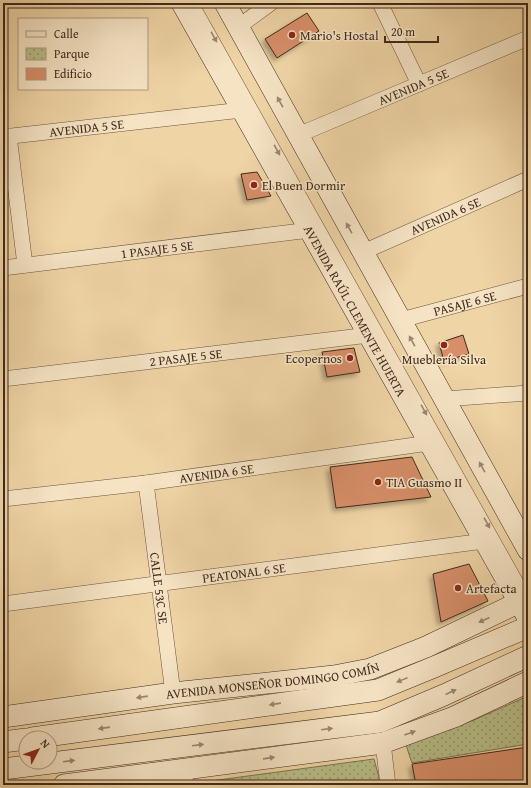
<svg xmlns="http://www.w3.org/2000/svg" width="531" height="788" font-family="'Gentium Book Plus',serif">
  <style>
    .park { fill: url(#park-dots); stroke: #7c7452 }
    .building { fill: #d78e69; stroke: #402a1d; filter: url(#shadow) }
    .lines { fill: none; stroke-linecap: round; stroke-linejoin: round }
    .service-casing { stroke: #6c543f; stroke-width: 8 }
    .minor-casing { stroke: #6c543f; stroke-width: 16 }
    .secondary-casing { stroke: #402a1d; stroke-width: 22 }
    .service { stroke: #f5e3c4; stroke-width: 7 }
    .minor { stroke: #f5e3c4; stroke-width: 15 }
    .secondary { stroke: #f5e3c4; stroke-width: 21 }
    .oneway { fill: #9a8670 }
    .poi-dot { fill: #8f2418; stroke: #f5e3c4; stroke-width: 1.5 }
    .labels { text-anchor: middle; stroke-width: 3; stroke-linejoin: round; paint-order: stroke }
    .poi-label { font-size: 13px; fill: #402a1d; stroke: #f5e3c4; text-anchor: start }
    .street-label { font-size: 13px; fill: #402a1d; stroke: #f5e3c4 }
  </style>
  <defs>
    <pattern id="park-dots" width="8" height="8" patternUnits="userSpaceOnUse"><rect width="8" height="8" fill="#b7bd87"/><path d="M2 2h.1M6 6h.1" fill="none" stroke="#969a6e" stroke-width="1.8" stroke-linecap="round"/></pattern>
    <filter id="shadow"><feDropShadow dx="-3.5" dy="3.5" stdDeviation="2" flood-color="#0004"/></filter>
  </defs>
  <rect width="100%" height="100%" fill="#efd4a5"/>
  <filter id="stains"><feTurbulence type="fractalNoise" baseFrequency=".005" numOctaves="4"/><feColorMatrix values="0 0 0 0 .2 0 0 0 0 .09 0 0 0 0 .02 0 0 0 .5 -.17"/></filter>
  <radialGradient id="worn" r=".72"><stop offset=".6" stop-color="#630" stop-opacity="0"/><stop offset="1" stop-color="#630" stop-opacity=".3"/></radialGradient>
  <!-- park -->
  <path class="park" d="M528 696V744L412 763 406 745 474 720Z
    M374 759 381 785H196V783Z"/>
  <!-- building -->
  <path class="building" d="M307 13 319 31 277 58 265 39Z
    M257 172 271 196 247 200 241 174Z
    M463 335 469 354 444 361 439 343Z
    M354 348 360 372 327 377 322 352Z
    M412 457 431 497 336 508 330 467Z
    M469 564 488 601 441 622 433 574Z
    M528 747V785H416L412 764Z"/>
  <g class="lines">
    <!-- service casing -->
    <g class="service-casing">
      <path id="service" d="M195 3 528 596"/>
    </g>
    <!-- minor casing -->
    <g class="minor-casing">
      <g id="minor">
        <path d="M380 3 419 84"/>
        <path d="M238 27 271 3"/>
        <path id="s1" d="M298 135 528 38"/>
        <path d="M9 136 25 265"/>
        <path id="s2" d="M3 137 242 110"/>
        <path id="s3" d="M363 252 528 179"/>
        <path id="s4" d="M3 268 310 230"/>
        <path id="s5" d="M401 320 528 286"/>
        <path id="s6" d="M3 379 369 335"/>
        <path d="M444 399 528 393"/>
        <path id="s7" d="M146 483 173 693"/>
        <path id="s8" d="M3 499 146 483 429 443"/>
        <path id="s9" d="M3 604 484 541"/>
        <path d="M383 743 388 785"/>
        <path d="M184 769 186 785"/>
      </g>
    </g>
    <!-- secondary casing -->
    <g class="secondary-casing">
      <g id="secondary">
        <path id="s10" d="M182 3 528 618"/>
        <path d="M225 3 528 550"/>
        <path id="s11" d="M3 717 173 693 334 676 370 669 426 647 528 598"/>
        <path d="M32 738 378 690 434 667 528 627"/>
        <path d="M3 742 26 739"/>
        <path d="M3 769 380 722 444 695 528 656"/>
        <path d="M64 785 383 743 454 717 528 682"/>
      </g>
    </g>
    <!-- service -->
    <use href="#service" class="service"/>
    <!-- minor -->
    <use href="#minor" class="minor"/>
    <!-- secondary -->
    <use href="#secondary" class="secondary"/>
  </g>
  <!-- one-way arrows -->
  <defs><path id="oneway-solid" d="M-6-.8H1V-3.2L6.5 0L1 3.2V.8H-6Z"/></defs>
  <g class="oneway">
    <use href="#oneway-solid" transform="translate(214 37) rotate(61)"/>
    <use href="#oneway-solid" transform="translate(280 102) rotate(-119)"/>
    <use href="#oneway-solid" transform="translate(277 150) rotate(61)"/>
    <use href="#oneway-solid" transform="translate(349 228) rotate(-119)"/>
    <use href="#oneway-solid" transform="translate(412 341) rotate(-119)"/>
    <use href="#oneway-solid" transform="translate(424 410) rotate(61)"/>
    <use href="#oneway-solid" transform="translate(482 467) rotate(-119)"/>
    <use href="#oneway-solid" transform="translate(487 523) rotate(61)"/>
    <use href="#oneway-solid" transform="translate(484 620) rotate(155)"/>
    <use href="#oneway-solid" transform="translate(402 680) rotate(158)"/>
    <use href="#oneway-solid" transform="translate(451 692) rotate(-25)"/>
    <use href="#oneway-solid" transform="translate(142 697) rotate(172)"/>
    <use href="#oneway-solid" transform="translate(275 704) rotate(172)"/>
    <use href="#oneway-solid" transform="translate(104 728) rotate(172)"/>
    <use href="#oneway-solid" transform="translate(327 729) rotate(-7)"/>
    <use href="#oneway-solid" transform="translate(410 733) rotate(-20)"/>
    <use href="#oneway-solid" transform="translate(198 745) rotate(-7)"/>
    <use href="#oneway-solid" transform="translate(269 758) rotate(-8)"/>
    <use href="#oneway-solid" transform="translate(69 761) rotate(-7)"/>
  </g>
  <!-- markers -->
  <g class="poi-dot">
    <circle cx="292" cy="35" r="4"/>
    <circle cx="254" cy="185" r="4"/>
    <circle cx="444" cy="345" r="4"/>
    <circle cx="350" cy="358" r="4"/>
    <circle cx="378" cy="482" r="4"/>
    <circle cx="458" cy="588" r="4"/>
  </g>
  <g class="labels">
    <!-- poi labels -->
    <g class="poi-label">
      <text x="300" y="40">Mario's Hostal</text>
      <text x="262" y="190">El Buen Dormir</text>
      <text x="342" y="363" text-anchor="end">Ecopernos</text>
      <text x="444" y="364" text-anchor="middle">Mueblería Silva</text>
      <text x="386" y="487">TIA Guasmo II</text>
      <text x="466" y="593">Artefacta</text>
    </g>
    <!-- street labels -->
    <g class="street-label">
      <text dy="5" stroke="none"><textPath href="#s1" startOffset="125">AVENIDA 5 SE</textPath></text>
      <text dy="5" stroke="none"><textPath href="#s2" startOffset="84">AVENIDA 5 SE</textPath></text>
      <text dy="5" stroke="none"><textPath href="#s3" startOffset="90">AVENIDA 6 SE</textPath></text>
      <text dy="5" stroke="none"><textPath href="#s4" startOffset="155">1 PASAJE 5 SE</textPath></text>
      <text dy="5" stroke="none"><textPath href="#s5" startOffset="66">PASAJE 6 SE</textPath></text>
      <text dy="5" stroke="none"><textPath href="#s10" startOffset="353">AVENIDA RAÚL CLEMENTE HUERTA</textPath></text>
      <text dy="5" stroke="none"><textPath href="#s6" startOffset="184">2 PASAJE 5 SE</textPath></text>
      <text dy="5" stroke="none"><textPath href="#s8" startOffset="215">AVENIDA 6 SE</textPath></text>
      <text dy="5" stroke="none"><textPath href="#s9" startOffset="243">PEATONAL 6 SE</textPath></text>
      <text dy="5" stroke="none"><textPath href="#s7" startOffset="106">CALLE 53C SE</textPath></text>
      <text dy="5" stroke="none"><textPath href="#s11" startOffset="272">AVENIDA MONSEÑOR DOMINGO COMÍN</textPath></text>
    </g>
  </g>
  <!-- margin -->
  <rect width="531" height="788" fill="none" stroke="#efd4a5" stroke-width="16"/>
  <rect x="4" y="4" width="523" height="780" fill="none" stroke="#402a1d" stroke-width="2"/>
  <rect x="8" y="8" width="515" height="772" fill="none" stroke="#402a1d"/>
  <!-- legend -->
  <rect x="18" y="18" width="130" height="72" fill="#f5e3c4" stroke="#ad9981"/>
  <rect x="26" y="31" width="20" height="6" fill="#f5e3c4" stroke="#ad9981"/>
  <text x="54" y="38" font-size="12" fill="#402a1d">Calle</text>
  <rect x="26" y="48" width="20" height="12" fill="url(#park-dots)" stroke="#ad9981"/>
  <text x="54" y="58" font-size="12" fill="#402a1d">Parque</text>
  <rect x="26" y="68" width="20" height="12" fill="#d78e69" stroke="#ad9981"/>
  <text x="54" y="78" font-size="12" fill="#402a1d">Edificio</text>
  <!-- north arrow -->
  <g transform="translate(38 750) rotate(49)"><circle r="19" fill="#f5e3c4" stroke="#ad9981"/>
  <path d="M0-3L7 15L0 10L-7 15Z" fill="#8f2418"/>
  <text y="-6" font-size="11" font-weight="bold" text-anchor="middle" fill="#402a1d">N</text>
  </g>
  <!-- scale -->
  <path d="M385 36v6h53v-6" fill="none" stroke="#402a1d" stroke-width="2"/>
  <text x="391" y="36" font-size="12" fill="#402a1d" stroke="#f5e3c4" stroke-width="3" paint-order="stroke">20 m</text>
  <rect width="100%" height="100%" filter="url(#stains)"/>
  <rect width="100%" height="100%" fill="url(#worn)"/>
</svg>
